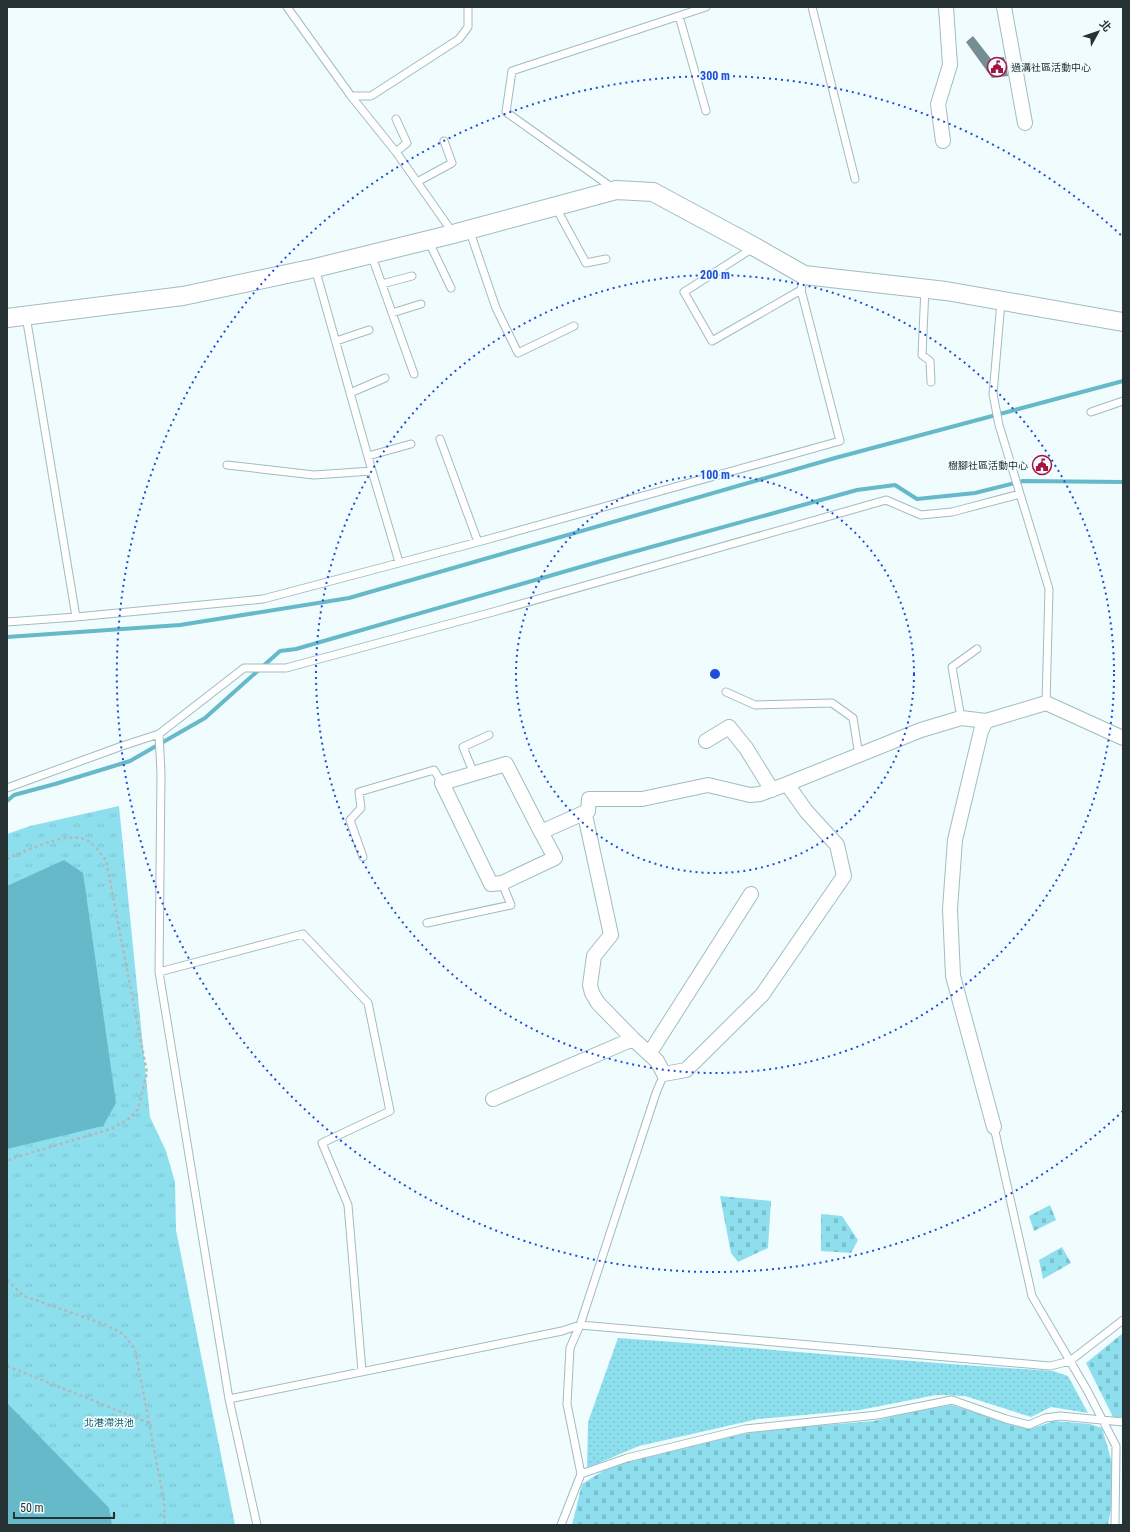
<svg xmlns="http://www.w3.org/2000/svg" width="1130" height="1532" font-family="'Roboto Condensed','Noto Sans TC',sans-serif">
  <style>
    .grass { fill: url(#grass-dots) }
    .cemetery { fill: url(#cemetery-stones) }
    .park { fill: url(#park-tufts) }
    .water { fill: #65b9c9 }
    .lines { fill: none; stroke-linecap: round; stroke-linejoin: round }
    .stream { stroke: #65b9c9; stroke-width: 4 }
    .building { fill: #748e93 }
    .service-casing { stroke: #a1bcc1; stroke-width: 9 }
    .minor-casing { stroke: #a1bcc1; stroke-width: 16 }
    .tertiary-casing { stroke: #a1bcc1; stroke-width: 20 }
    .path { stroke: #afbabc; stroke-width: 2.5; stroke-dasharray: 3 3; stroke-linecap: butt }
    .service { stroke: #fff; stroke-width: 7 }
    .minor { stroke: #fff; stroke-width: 14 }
    .tertiary { stroke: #fff; stroke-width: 18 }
    .ring { fill: none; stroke: #1d4ed8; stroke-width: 2; stroke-dasharray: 2 4 }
    .labels { text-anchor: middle; stroke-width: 3.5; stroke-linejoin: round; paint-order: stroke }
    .poi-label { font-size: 10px; fill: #273234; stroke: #f1fcfe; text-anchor: start }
    .park-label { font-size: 10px; fill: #125965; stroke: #f1fcfe }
    .centre { fill: #1d4ed8; stroke: #f1fcfe; stroke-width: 2 }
    .ring-label { font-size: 12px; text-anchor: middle; font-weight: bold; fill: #1d4ed8; stroke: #f1fcfe; stroke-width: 3.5; stroke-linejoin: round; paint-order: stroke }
  </style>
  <defs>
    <pattern id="grass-dots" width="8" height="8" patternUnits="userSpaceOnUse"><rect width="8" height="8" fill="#8edfee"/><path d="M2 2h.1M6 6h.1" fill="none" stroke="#7ac0cd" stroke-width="1.8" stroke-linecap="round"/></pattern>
    <pattern id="cemetery-stones" width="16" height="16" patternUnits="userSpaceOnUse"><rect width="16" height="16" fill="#8edfee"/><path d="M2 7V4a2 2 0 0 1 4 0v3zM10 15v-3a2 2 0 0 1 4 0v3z" fill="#7ac0cd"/></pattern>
    <pattern id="park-tufts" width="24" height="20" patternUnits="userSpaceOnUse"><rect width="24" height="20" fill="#8edfee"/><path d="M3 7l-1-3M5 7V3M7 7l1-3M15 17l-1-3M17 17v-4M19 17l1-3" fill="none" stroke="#7ac0cd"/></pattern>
  </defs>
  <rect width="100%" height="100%" fill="#f1fcfe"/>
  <!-- grass -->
  <path class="grass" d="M618 1338C763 1348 908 1362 1053 1371L1068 1376 1088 1413 1051 1407 1031 1417 965 1396 936 1395 860 1410 758 1419 639 1446 587 1468 588 1422Z"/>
  <!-- cemetery -->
  <path class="cemetery" d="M720 1196 771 1201 768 1248 738 1262 731 1253Z
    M1050 1205 1056 1220 1034 1231 1029 1216Z
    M821 1214 842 1216 858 1240 851 1253 821 1251Z
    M1062 1247 1071 1263 1043 1279 1039 1260Z
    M1123 1333V1417H1113L1086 1363Z
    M951 1405 1030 1429 1054 1421 1090 1424 1102 1428 1113 1466V1498L1108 1525H572L582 1484 603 1471 637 1458 742 1434 775 1429 874 1421 911 1412Z"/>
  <!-- park -->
  <path class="park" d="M119 806 150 1117 166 1151 175 1182 176 1230 235 1525H7V834L30 826Z"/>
  <!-- water -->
  <path class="water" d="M64 860 83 873 116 1103 103 1126 7 1149V886Z
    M7 1403 109 1508 112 1525H7Z"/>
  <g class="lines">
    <!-- stream -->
    <path class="stream" d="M7 637 180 625 349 598 835 458 1123 381
      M7 801 14 795 55 784 130 761 205 718 280 651 296 649 615 557 857 490 895 485 917 499 975 493 1023 481 1123 482"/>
  </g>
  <!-- building -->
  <path class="building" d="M973 36 991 59 1004 57 1008 76 992 78 966 42Z"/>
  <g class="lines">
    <!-- service casing -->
    <g class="service-casing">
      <path id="service" d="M287 7 351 96 396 152 453 233
        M812 7 855 179
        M679 16 706 111
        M351 96H371L459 39 468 27V7
        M396 152 407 143 396 119
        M417 182 452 163 444 141
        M614 189 506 112 512 71 706 7
        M555 206 586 263 606 259
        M469 229 496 308 518 353 574 326
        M428 240 451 288
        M753 248 684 292 712 341 801 290
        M371 254 414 374
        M315 268 372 471 399 562
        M382 284 412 276
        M925 288 922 355 930 361 931 382
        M1001 302 993 394 999 425 1049 589 1046 703
        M392 313 421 304
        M26 316 76 617
        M336 341 369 330
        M350 393 385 378
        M1091 412 1123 401
        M440 439 478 542
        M368 456 411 444
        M227 465 314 475 372 471
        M7 622 76 617 263 599 478 542 840 441 801 290 804 275
        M726 692 755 705 832 703 853 718 859 756
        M961 718 952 667 977 649
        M159 734 161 773 159 972 229 1399 257 1525
        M474 774 463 747 489 735
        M7 788 122 746 159 734 244 668H286L493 612 886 500 921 515 952 512 1020 494
        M363 857 350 820 361 808 359 792 434 770 442 783
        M427 923 511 905 502 883
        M159 972 303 934 368 1003 390 1111 322 1143 348 1205 362 1371
        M994 1127 1032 1296 1087 1390 1116 1446 1115 1525
        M229 1399 562 1331 580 1325 1050 1366 1070 1361 1123 1320
        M581 1474 627 1458 745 1429 877 1415 952 1400 1006 1419 1029 1425 1045 1418 1060 1416 1123 1422
        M561 1525 581 1474 567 1404 570 1348 580 1325 656 1093 664 1074"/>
    </g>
    <!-- minor casing -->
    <g class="minor-casing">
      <path id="minor" d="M1004 7 1025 123
        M943 141 938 104 950 65 946 7
        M986 721 981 731 955 840 950 909 953 976 994 1127
        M706 741 729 727 746 748 772 790
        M787 784 760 794 750 795 708 785 642 799H589L588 811 585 815 611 935 594 956 590 985 592 993 598 1003 633 1039 657 1061 664 1074 686 1070 762 995 844 876 837 845 806 811 787 784 921 730 961 718 986 721 1046 703 1123 738
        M541 832 555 858 502 883 491 884 442 783 506 764 541 832 588 811
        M649 1054 751 894
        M493 1099 633 1039"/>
    </g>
    <!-- tertiary casing -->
    <g class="tertiary-casing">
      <path id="tertiary" d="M7 318 183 296 315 268 453 234 616 190 653 192 755 247 804 275 946 291 1123 322"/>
    </g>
    <!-- path -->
    <path class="path" d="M7 859C26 851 63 832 84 839 93 842 100 853 106 860L147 1073 138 1109 130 1118 111 1129 13 1158 7 1162
      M7 1280 24 1296 104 1324 123 1334 135 1349 164 1501 165 1525
      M7 1366 149 1423"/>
    <!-- service -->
    <use href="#service" class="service"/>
    <!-- minor -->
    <use href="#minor" class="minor"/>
    <!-- tertiary -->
    <use href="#tertiary" class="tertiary"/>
  </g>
  <!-- distance rings -->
  <g class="ring">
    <circle cx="715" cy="674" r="199"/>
    <circle cx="715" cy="674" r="399"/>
    <path d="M1123 1111A598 598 0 1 1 1123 237"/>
  </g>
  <!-- icons -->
  <defs>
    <g id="civic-ring" transform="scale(1)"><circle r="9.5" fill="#f1fcfe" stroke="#a81241" stroke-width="1.5"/><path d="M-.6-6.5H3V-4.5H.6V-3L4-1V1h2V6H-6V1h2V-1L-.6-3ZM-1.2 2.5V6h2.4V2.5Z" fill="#a81241"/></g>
  </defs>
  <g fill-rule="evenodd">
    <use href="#civic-ring" x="997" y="67"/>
    <use href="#civic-ring" x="1042" y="465"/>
  </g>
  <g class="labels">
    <!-- poi labels -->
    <g class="poi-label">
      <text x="1011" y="71">過溝社區活動中心</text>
      <text x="1028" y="469" text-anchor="end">樹腳社區活動中心</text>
    </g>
    <!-- park labels -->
    <g class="park-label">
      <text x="109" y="1426">北港滯洪池</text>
    </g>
  </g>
  <circle cx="715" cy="674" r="6" class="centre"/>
  <g class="ring-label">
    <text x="715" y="80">300 m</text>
    <text x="715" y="279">200 m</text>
    <text x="715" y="479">100 m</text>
  </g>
  <!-- border -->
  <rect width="1130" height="1532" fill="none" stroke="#273234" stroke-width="16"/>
  <!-- north arrow -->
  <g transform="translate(1098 32) rotate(50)" stroke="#f1fcfe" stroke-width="3" paint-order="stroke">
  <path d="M0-3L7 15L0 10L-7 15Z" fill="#273234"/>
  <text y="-6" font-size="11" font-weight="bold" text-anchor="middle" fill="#273234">北</text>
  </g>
  <!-- scale -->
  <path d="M14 1512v6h100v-6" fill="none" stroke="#273234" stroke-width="2"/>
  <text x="20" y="1512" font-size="12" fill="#273234" stroke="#f1fcfe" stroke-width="3" paint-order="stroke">50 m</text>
</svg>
